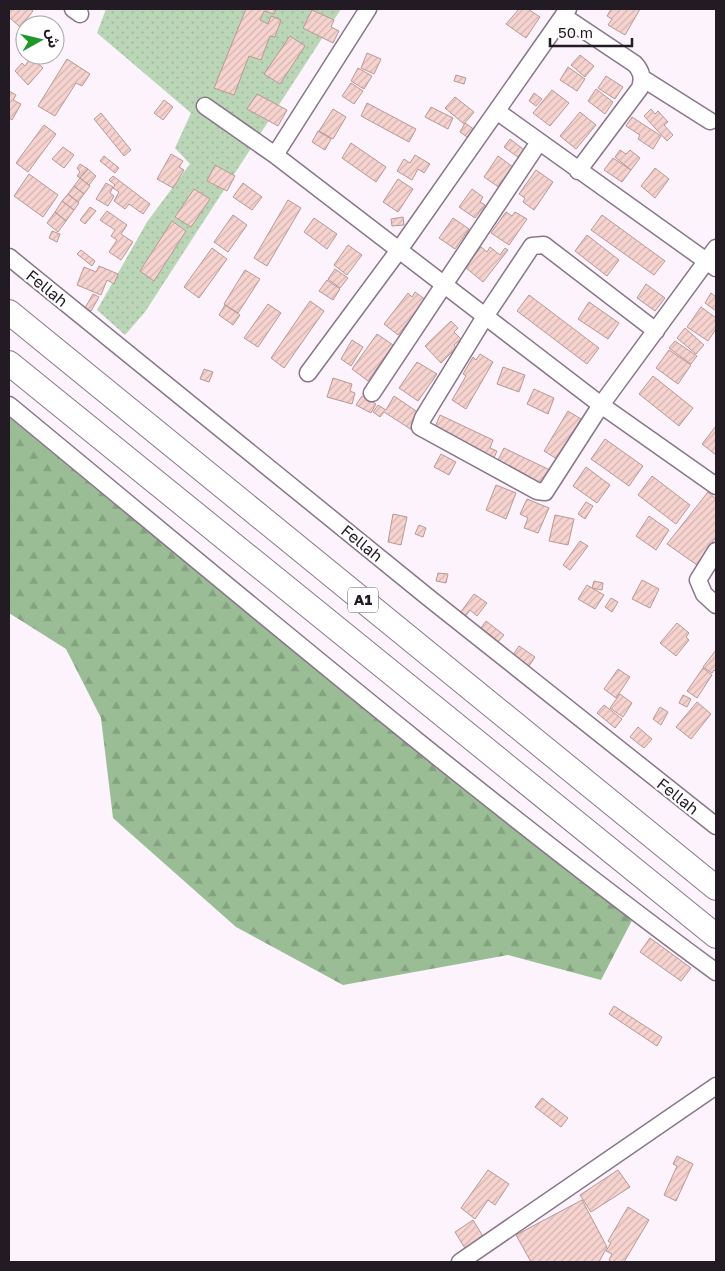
<svg xmlns="http://www.w3.org/2000/svg" width="725" height="1271" font-family="'Golos Text','Noto Sans Arabic',sans-serif">
  <style>
    .grass { fill: url(#grass-dots) }
    .forest { fill: url(#forest-firs) }
    .building { fill: url(#building-hatch); stroke: #b99894 }
    .lines { fill: none; stroke-linecap: round; stroke-linejoin: round }
    .minor-casing { stroke: #89758a; stroke-width: 19 }
    .highway-casing { stroke: #89758a; stroke-width: 26 }
    .minor { stroke: #fff; stroke-width: 16 }
    .highway { stroke: #fff; stroke-width: 24 }
    .labels { text-anchor: middle; stroke-width: 4.5; stroke-linejoin: round; paint-order: stroke }
    .shield { fill: #fff; stroke: #655f66; stroke-width: 1 }
    .shield-label { font-size: 15px; font-weight: bold; fill: #231b24 }
    .street-label { font-size: 16px; fill: #231b24; stroke: #fff }
  </style>
  <defs>
    <pattern id="grass-dots" width="8" height="8" patternUnits="userSpaceOnUse" patternTransform="scale(1.25)"><rect width="8" height="8" fill="#bad6b7"/><path d="M2 2h.1M6 6h.1" fill="none" stroke="#a0b79d" stroke-width="1.8" stroke-linecap="round"/></pattern>
    <pattern id="forest-firs" width="22" height="20" patternUnits="userSpaceOnUse" patternTransform="scale(1.25)"><rect width="22" height="20" fill="#9abd95"/><path d="M5 1l3.5 6h-7zM16 11l3.5 6h-7z" fill="#84a280"/></pattern>
    <pattern id="building-hatch" width="6" height="6" patternUnits="userSpaceOnUse" patternTransform="scale(1.25)"><rect width="6" height="6" fill="#f6d3cf"/><path d="M-1 1l2-2M0 6l6-6M5 7l2-2" fill="none" stroke="#d3b5b2"/></pattern>
  </defs>
  <rect width="100%" height="100%" fill="#fcf3fd"/>
  <!-- grass -->
  <path class="grass" d="M106 9H341L145 312 125 335 97 310 147 222 190 164 175 148 191 113 97 33Z"/>
  <!-- forest -->
  <path class="forest" d="M9 410 640 905 601 980 508 955 343 985 236 927 113 818 101 718 66 649 9 613Z"/>
  <!-- building -->
  <path class="building" d="M9 9H30L33 11 20 27 9 17Z
    M246 9H276L274 14 264 11 260 20 268 24 271 16 281 20 275 37 270 36 261 60 249 56 234 95 214 88Z
    M519 9H528L540 17 526 38 506 24Z
    M611 9H640L625 35 608 25 612 19 607 16Z
    M312 10 334 20 331 27 339 31 333 43 303 28Z
    M44 16 60 27 55 35V25H38Z
    M290 36 305 46 280 84 264 74Z
    M367 53 381 59 374 74 361 68Z
    M580 55 594 66 585 77 571 65Z
    M31 57 43 68 28 85 15 71 22 63 25 66Z
    M67 59 90 74 82 86 76 83 55 116 38 106Z
    M568 67 585 79 577 91 560 80Z
    M358 68 372 76 364 89 351 81Z
    M456 75 466 78 464 84 454 81Z
    M606 76 623 87 615 99 598 88Z
    M351 83 363 91 354 104 342 96Z
    M596 89 613 102 605 114 588 101Z
    M552 90 569 103 550 126 533 113Z
    M9 91 16 95 13 100 21 104 12 120 9 118Z
    M534 93 542 99 536 106 529 101Z
    M257 94 287 110 278 126 247 109Z
    M455 97 474 112 464 124 445 108Z
    M164 100 173 107 163 120 154 113Z
    M367 103 416 129 409 142 361 116Z
    M431 107 453 118 448 129 425 117Z
    M333 109 346 117 333 139 319 131Z
    M651 109 655 114 658 111 668 122 664 125 673 135 667 141 644 116Z
    M580 112 596 125 576 149 560 136Z
    M101 113 131 150 124 156 94 119Z
    M632 117 661 136 653 149 638 139 640 135 626 126Z
    M465 123 478 132 473 141 460 132Z
    M44 125 56 134 28 172 16 163Z
    M318 131 331 139 325 150 312 142Z
    M510 139 527 152 522 160 504 147Z
    M351 143 386 167 376 182 342 158Z
    M63 147 74 155 64 168 52 159Z
    M620 150 626 154 630 150 640 158 631 170 615 157Z
    M171 154 183 161 179 167 184 170 173 188 157 179Z
    M415 155 430 164 424 173 418 169 412 180 397 171 404 159 410 163Z
    M104 156 119 168 115 173 100 161Z
    M498 156 513 167 500 188 484 177Z
    M613 158 631 170 622 182 604 170Z
    M80 164 88 169 80 178 77 176 80 172 77 168Z
    M215 165 235 176 227 191 207 181Z
    M655 168 669 179 655 198 641 186Z
    M88 169 96 176 89 185 80 178Z
    M536 170 553 182 534 210 523 202 525 198 519 194Z
    M29 174 58 195 43 217 14 196Z
    M113 176 150 204 143 214 129 204 125 209 114 201 119 192 113 188 115 185 109 180Z
    M80 178 90 186 84 194 74 186Z
    M398 179 413 189 398 212 383 202Z
    M106 183 113 187 110 193 114 196 108 206 96 199Z
    M243 183 262 197 252 210 233 197Z
    M74 186 84 194 78 202 68 194Z
    M194 189 210 199 191 227 175 217Z
    M472 189 483 197 480 202 485 205 475 218 459 207Z
    M68 194 79 203 74 210 62 201Z
    M288 200 301 208 267 266 254 258Z
    M62 201 74 210 66 221 55 212Z
    M90 207 96 211 85 224 80 220Z
    M107 211 127 225 121 234 133 242 121 260 109 252 117 240 111 236 115 230 100 220Z
    M55 212 66 221 58 232 47 223Z
    M506 212 512 216 515 212 527 219 509 245 491 233Z
    M233 215 247 225 228 252 214 242Z
    M602 215 665 261 654 275 591 230Z
    M403 217 404 225 392 226 391 219Z
    M314 218 337 234 327 249 304 232Z
    M453 218 469 229 455 249 439 238Z
    M172 221 186 231 154 281 140 271Z
    M52 231 60 234 57 242 49 238Z
    M587 235 619 260 607 276 575 251Z
    M348 245 362 255 347 275 334 265Z
    M481 247 487 252 490 247 500 255 505 248 508 250 483 282 465 267Z
    M212 248 227 259 199 298 184 287Z
    M81 250 95 261 92 266 77 254Z
    M99 266 118 274 114 284 107 280 101 295 77 285 84 267 96 272Z
    M335 269 348 278 340 288 328 279Z
    M245 270 260 279 238 313 224 304Z
    M327 280 340 289 333 300 319 291Z
    M646 284 665 298 655 311 637 298Z
    M415 292 426 300 398 335 384 324 408 293 412 297Z
    M711 293 716 297V311L705 303Z
    M93 294 99 297 91 311 85 308Z
    M529 295 599 348 587 364 517 311Z
    M310 301 324 311 284 368 271 358Z
    M589 302 619 323 608 339 578 319Z
    M268 304 281 313 258 347 244 338Z
    M225 305 240 315 233 325 219 315Z
    M701 307 716 318V329L708 341 687 327Z
    M451 321 458 328 454 332 461 339 454 345 456 348 441 363 425 346Z
    M685 328 704 345 696 354 677 338Z
    M377 334 393 345 368 381 352 369Z
    M352 340 363 347 351 366 341 359Z
    M675 341 697 356 691 364 669 348Z
    M669 350 691 365 678 384 656 368Z
    M480 354 493 362 466 409 452 400 466 376 463 374 473 357 476 360Z
    M417 362 437 374 418 401 399 388Z
    M503 367 525 375 519 392 497 384Z
    M204 369 213 372 209 382 200 379Z
    M653 376 693 408 679 426 639 394Z
    M333 378 352 384 350 391 355 393 352 404 327 397Z
    M534 389 554 398 548 414 527 404Z
    M362 396 376 404 371 413 356 405Z
    M394 396 422 415 412 430 384 412 380 417 373 412 378 405 386 410Z
    M568 411 581 419 567 442 570 444 560 461 544 451Z
    M440 415 493 440 490 448 497 451 493 460 433 432Z
    M716 426V455L702 444Z
    M605 439 643 466 629 486 591 459Z
    M504 448 552 471 544 488 496 464Z
    M441 454 456 462 449 475 434 467Z
    M586 467 610 485 597 503 573 486Z
    M652 476 690 505 676 524 638 495Z
    M496 485 516 493 506 519 486 510Z
    M708 492 716 499V537L697 565 667 544Z
    M527 499 549 508 538 533 524 528 528 518 520 514Z
    M586 502 593 506 585 519 578 514Z
    M393 514 407 517 401 545 388 542Z
    M555 515 574 519 568 545 549 541Z
    M649 516 669 530 656 550 636 536Z
    M419 525 426 528 423 537 415 534Z
    M580 541 588 546 570 570 563 565Z
    M438 573 448 574 446 583 436 581Z
    M642 580 659 589 650 608 632 599Z
    M594 581 603 583 602 590 592 588Z
    M587 585 604 595 595 609 578 599Z
    M474 594 487 603 477 616 470 610 465 617 460 613Z
    M611 598 618 602 612 612 605 607Z
    M486 621 504 635 498 642 481 628Z
    M677 623 689 633 686 637 689 640 676 656 660 643Z
    M519 646 535 657 529 666 513 655Z
    M716 650V672L714 670 712 673 703 667Z
    M703 668 712 675 697 698 687 691Z
    M618 669 630 677 616 698 604 689Z
    M620 694 632 703 623 717 610 708Z
    M683 695 691 699 687 707 679 703Z
    M697 702 711 714 691 739 676 727Z
    M604 705 622 719 615 728 597 713Z
    M660 707 668 712 661 725 653 719Z
    M638 727 652 739 644 748 630 737Z
    M650 938 691 968 681 981 640 952Z
    M614 1006 662 1037 657 1046 609 1014Z
    M542 1098 568 1118 561 1127 535 1107Z
    M677 1156 693 1164 676 1201 664 1195 677 1166 673 1164Z
    M488 1170 509 1184 495 1205 488 1200 475 1219 461 1208Z
    M618 1170 630 1187 591 1212 580 1195Z
    M582 1200 607 1247 599 1262H531L516 1235Z
    M628 1207 649 1220 624 1262H612L609 1260 612 1254 606 1251 611 1243 608 1241Z
    M473 1220 484 1238 466 1250 455 1232Z"/>
  <g class="lines">
    <!-- minor casing -->
    <g class="minor-casing">
      <path id="minor" d="M73 9 80 14
        M563 16 635 64C642 72 643 78 640 88L578 171
        M642 78 710 121
        M205 106 275 155 601 405 716 486
        M498 112 716 268
        M275 155 368 9
        M9 257 429 598 716 826
        M656 331 544 245 532 246 486 315 423 418 420 427 537 491 545 492 601 405 716 248
        M308 373 399 250 568 9
        M372 393 539 142
        M9 405C242 597 473 793 716 972
        M716 551 698 580 704 594 716 605
        M460 1262 716 1086"/>
    </g>
    <!-- highway casing -->
    <g class="highway-casing">
      <path id="highway" d="M9 312 716 888
        M9 363 716 936"/>
    </g>
    <!-- minor -->
    <use href="#minor" class="minor"/>
    <!-- highway -->
    <use href="#highway" class="highway"/>
  </g>
  <g class="labels">
    <!-- shield labels -->
    <rect class="shield" x="348" y="587.5" width="30" height="25" rx="4"/>
    <g class="shield-label">
      <text x="363" y="605">A1</text>
    </g>
    <!-- street labels -->
    <g class="street-label">
      <text transform="translate(47 288) rotate(39)" y="6">Fellah</text>
      <text transform="translate(362 543) rotate(39)" y="6">Fellah</text>
      <text transform="translate(678 796) rotate(38)" y="6">Fellah</text>
    </g>
  </g>
  <!-- border -->
  <rect width="725" height="1271" fill="none" stroke="#231b24" stroke-width="20"/>
  <!-- north arrow -->
  <g transform="translate(40 40) rotate(82)"><circle r="24" fill="#ffffff" stroke="#a7a4a7"/>
  <path d="M0-4L9 19L0 12L-9 19Z" fill="#209829"/>
  <text y="-8" font-size="14" font-weight="bold" text-anchor="middle" fill="#231b24">ش</text>
  </g>
  <!-- scale -->
  <path d="M550 38v8h82v-8" fill="none" stroke="#231b24" stroke-width="2.5"/>
  <text x="558" y="38" font-size="15" fill="#231b24" stroke="#ffffff" stroke-width="4" paint-order="stroke">50 m</text>
</svg>
